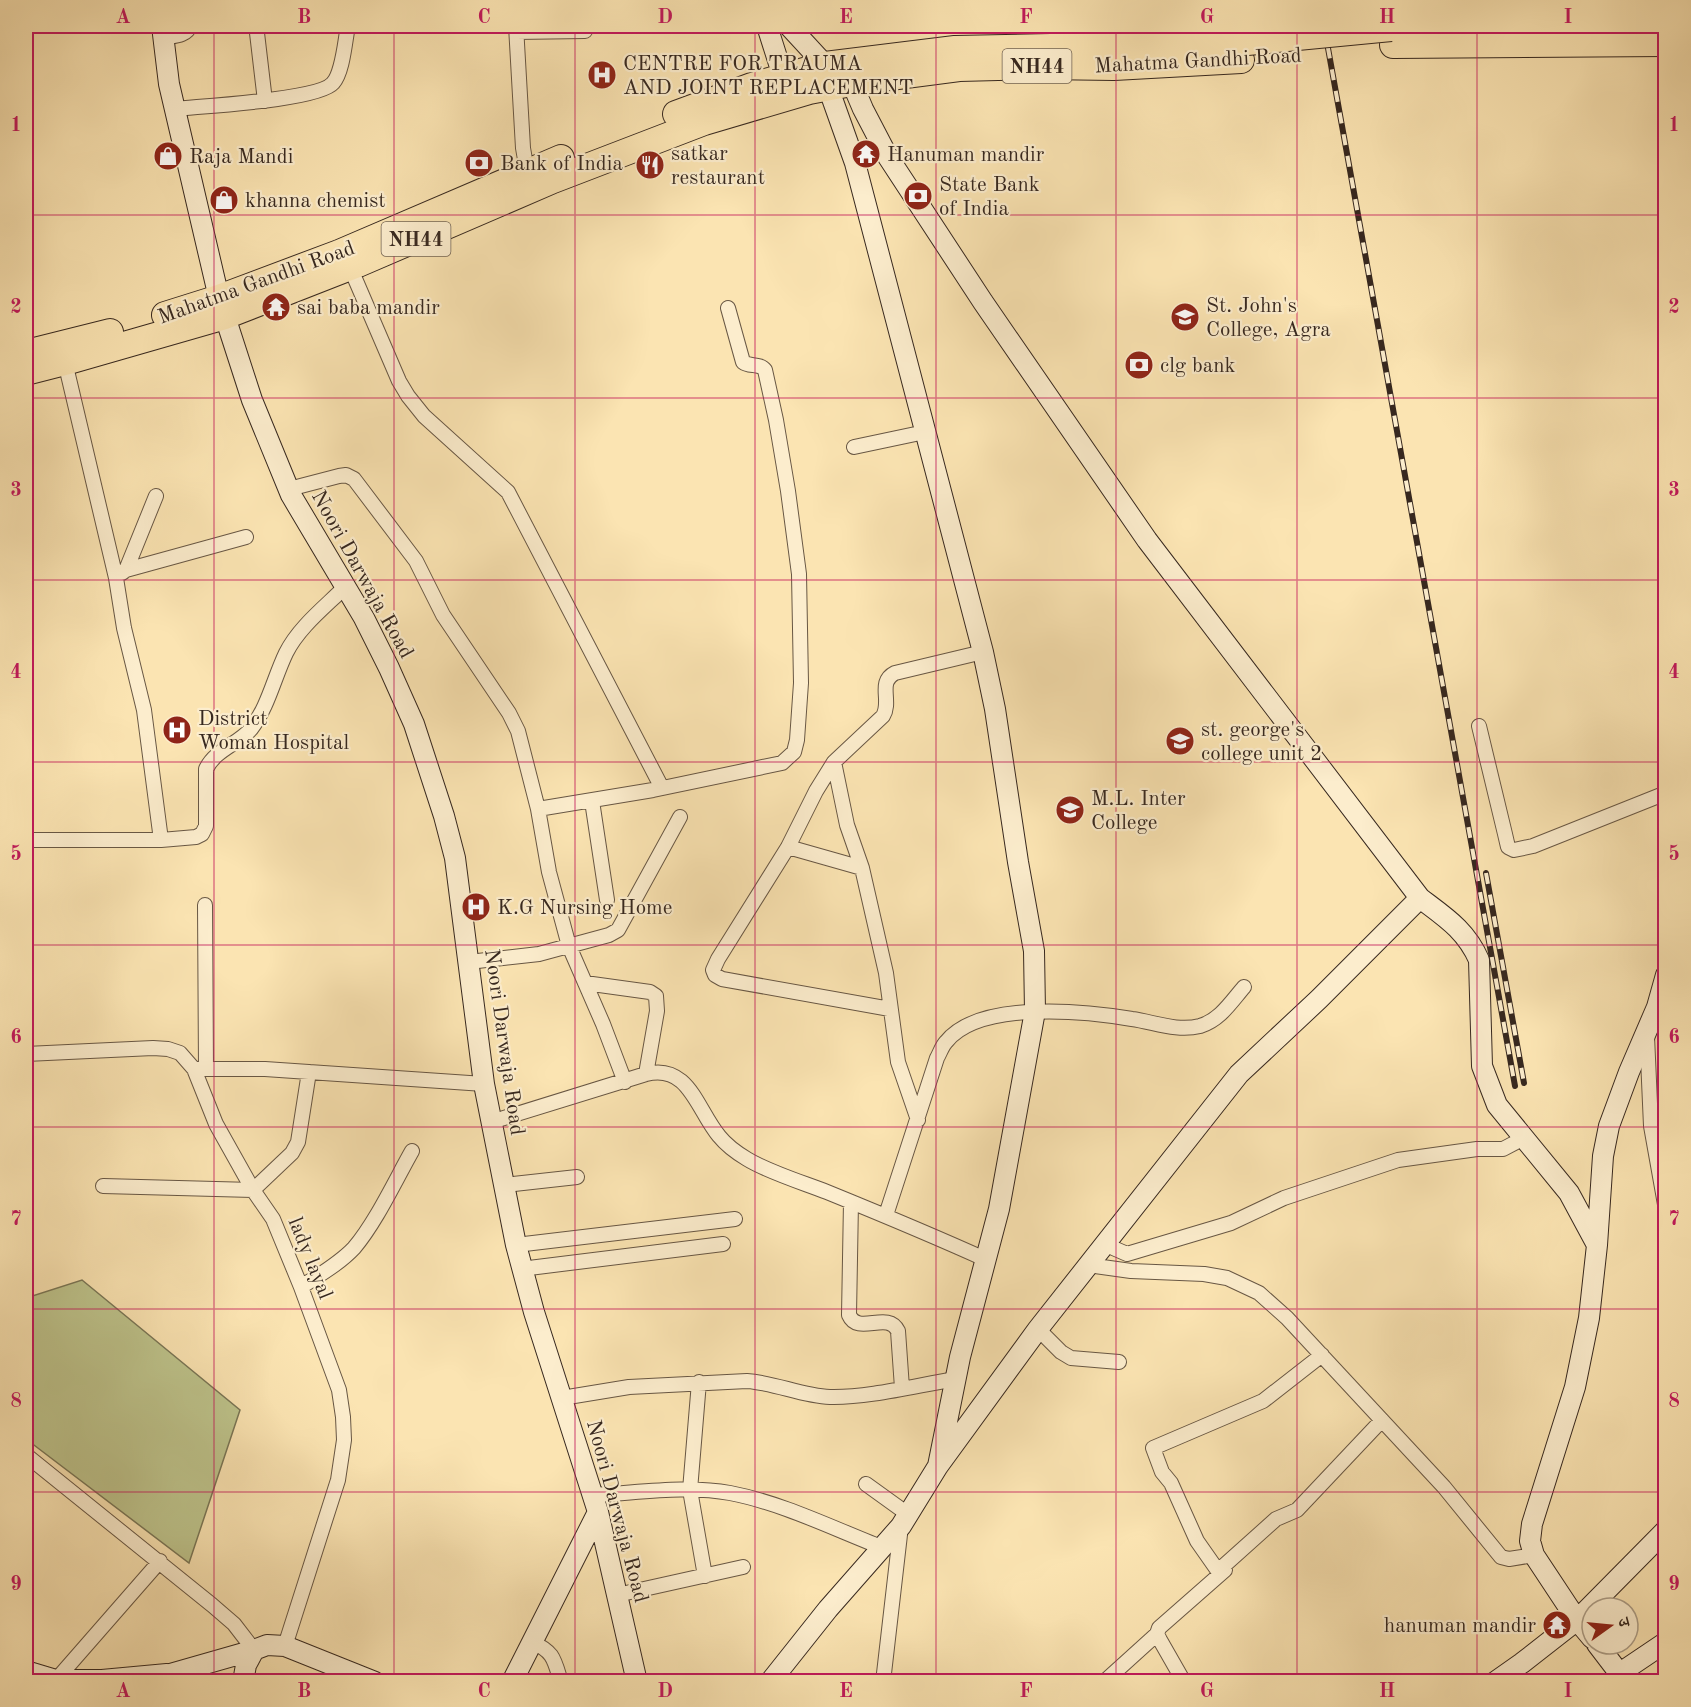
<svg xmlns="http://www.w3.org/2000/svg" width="1691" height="1707" font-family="'Old Standard TT','Noto Serif Devanagari',serif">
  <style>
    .green { fill: #bec48c; stroke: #7a7656; stroke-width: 1.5 }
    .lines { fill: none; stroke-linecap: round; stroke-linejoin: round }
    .street-casing { stroke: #685744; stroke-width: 16 }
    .secondary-casing { stroke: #37281f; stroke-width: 22 }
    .highway-casing { stroke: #37281f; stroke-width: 28 }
    .street { stroke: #fcedcd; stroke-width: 14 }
    .secondary { stroke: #fcedcd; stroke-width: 20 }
    .highway { stroke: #fbe4b2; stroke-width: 26 }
    .rail-casing { stroke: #37281f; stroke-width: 6 }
    .rail { stroke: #fcedcd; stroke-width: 4; stroke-dasharray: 11; stroke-linecap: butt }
    .highway-bridge-casing { stroke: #37281f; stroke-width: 28; stroke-linecap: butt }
    .highway-bridge { stroke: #fbe4b2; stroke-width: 26 }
    .grid { fill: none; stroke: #c2185b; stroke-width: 1.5; stroke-opacity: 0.55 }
    .labels { text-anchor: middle; stroke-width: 4.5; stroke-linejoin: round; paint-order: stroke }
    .shield { fill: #fcedcd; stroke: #726353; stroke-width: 1.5 }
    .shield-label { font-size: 20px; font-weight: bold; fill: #37281f }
    .street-label { font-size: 21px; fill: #37281f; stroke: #fcedcd }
    .poi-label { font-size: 21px; fill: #37281f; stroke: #fcedcd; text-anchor: start }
    .neatline { fill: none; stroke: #c2185b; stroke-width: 2 }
    .grid-label { font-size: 20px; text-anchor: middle; font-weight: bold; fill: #c2185b }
  </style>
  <rect width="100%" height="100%" fill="#fbe4b2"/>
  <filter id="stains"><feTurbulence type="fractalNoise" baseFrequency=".00333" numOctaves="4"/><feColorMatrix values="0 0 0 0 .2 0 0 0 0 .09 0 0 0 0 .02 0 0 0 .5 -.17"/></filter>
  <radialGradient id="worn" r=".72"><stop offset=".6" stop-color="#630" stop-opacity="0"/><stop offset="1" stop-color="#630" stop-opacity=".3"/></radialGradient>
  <!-- green -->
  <path class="green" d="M82 1280 240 1410 189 1563 26 1439V1298Z"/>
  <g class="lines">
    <!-- street casing -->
    <g class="street-casing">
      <path id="street" d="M516 26 523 148 527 171
        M516 32 585 31
        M257 33 265 101
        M163 38C173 36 187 36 190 26
        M175 109C203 106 319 100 333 83 343 72 345 40 348 26
        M350 267 399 381 408 396 424 416 508 492 662 788
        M65 362 116 578 124 628 144 710 161 840
        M854 447 925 432
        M289 489 339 476 346 475 354 479 416 561 443 615 509 713 518 731 538 809 549 872 569 946 603 1024 625 1082
        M126 570 246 537
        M122 573 126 570 156 496
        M1479 726 1505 834 1508 847 1514 850 1533 846 1666 793
        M834 762 847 825 862 868 886 973 898 1062 918 1120
        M592 801 607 900
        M538 809 653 790 782 763 794 752 797 740 801 683 799 574 788 491 776 420 765 370C760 363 749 367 743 362L728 308
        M26 840H161L196 837 202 834 206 826V769C215 750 238 744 251 729 268 707 274 678 286 653 299 627 325 607 345 587
        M788 847 862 868
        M205 905 206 1069
        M469 962 539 954 609 935 618 930 680 817
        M585 983 650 992 656 996 657 1011 646 1074
        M890 1009 722 979 715 975 713 970 718 959 788 847 816 791 834 762 883 716C892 701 877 682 895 673L983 652
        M1647 1036 1651 1126 1666 1210
        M26 1054 153 1048 168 1049 180 1053 194 1069 216 1124 253 1190 273 1219 301 1287 339 1390 343 1417 344 1440 338 1480 285 1646
        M194 1069H265L484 1084
        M491 1122 646 1074C689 1063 697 1110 719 1136 727 1146 737 1153 747 1159 768 1172 804 1183 827 1192 881 1214 934 1236 987 1260
        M505 1185 577 1177
        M103 1186 253 1190 292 1153 298 1142 309 1072
        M851 1202 849 1315C858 1336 888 1310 898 1331L902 1388
        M886 1215 937 1058C940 1053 942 1046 946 1042 979 1000 1085 1011 1132 1019 1154 1022 1177 1032 1200 1026 1220 1020 1231 1002 1244 987
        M1104 1244 1127 1254 1231 1223 1284 1198 1398 1160 1477 1149H1503L1524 1138
        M516 1245 735 1219
        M1088 1265 1131 1271 1204 1274 1227 1278 1259 1293 1287 1318 1444 1487 1501 1557 1509 1559 1534 1555
        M521 1269 723 1244
        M301 1287C319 1275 339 1264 354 1248 376 1222 395 1181 412 1151
        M1038 1329 1061 1352 1071 1358 1119 1362
        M1322 1355 1263 1401 1153 1448 1162 1472 1171 1483 1197 1541 1218 1571 1276 1519 1297 1510 1382 1420
        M699 1382 690 1490 705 1576
        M562 1398 629 1387 747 1381C776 1383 802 1396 830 1397 868 1398 918 1385 956 1379
        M26 1455 212 1605 234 1624 254 1650
        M866 1484 909 1515
        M593 1495C638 1493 686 1485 730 1493 782 1503 832 1528 881 1547
        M617 1595 743 1567
        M532 1642C554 1652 554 1659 561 1682
        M56 1680 160 1561
        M883 1682 901 1526
        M1104 1682 1157 1634
        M1184 1682 1160 1640 1157 1634 1159 1628 1225 1570"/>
    </g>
    <!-- secondary casing -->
    <g class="secondary-casing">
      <path id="secondary" d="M162 26 169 84 219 298 252 400 291 495 364 618 389 668 414 724 444 816 455 858 484 1084 516 1245 534 1312 598 1512 637 1682
        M767 26 787 89
        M789 26 825 65
        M852 83 863 109 888 157 983 302 1147 540 1420 898C1445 917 1466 930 1479 960L1482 1066 1497 1105 1569 1193 1597 1245
        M828 87 855 163 983 652 995 709 1018 862 1034 951 1035 1011 999 1209 960 1357 938 1466
        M1592 1638 1577 1620 1534 1555 1530 1541 1532 1524 1575 1387 1589 1318 1597 1245 1603 1156 1609 1126 1629 1072 1657 1007 1666 975
        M1597 1644 1626 1682
        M26 1671 56 1680H102L167 1674 199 1682
        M1620 1673 1666 1642
        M170 1674 254 1650
        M243 1682 246 1665 254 1650 267 1645 285 1646 375 1682
        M512 1682 598 1512
        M770 1682 828 1609 901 1526 938 1466 1038 1329 1239 1074 1319 999 1420 898
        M1495 1682 1522 1663 1577 1620 1666 1530"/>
    </g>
    <!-- highway casing -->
    <g class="highway-casing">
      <path id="highway" d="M1472 27 1535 26
        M1393 45 1666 43
        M676 114 752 86 825 65 955 49 1237 43
        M165 315 219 298 339 253 561 158
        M26 353 110 332
        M26 372 65 362 225 316 358 264 553 180 704 122 809 91 867 80 959 68 1043 66 1114 67 1241 60"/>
    </g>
    <!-- street -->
    <use href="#street" class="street"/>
    <!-- secondary -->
    <use href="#secondary" class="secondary"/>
    <!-- highway -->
    <use href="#highway" class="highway"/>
    <!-- rail casing -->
    <g class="rail-casing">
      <path id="rail" d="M1324 26 1515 1086
        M1486 873 1524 1083"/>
    </g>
    <!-- rail -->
    <use href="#rail" class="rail"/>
    <!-- highway-bridge casing -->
    <g class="highway-bridge-casing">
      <path id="highway-bridge" d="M1237 43 1391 28"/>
    </g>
    <!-- highway-bridge -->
    <use href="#highway-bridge" class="highway-bridge"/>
  </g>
  <!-- grid -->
  <path class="grid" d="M214 26V1682M394 26V1682M575 26V1682M755 26V1682M936 26V1682M1116 26V1682M1297 26V1682M1477 26V1682M26 215H1666M26 398H1666M26 580H1666M26 762H1666M26 945H1666M26 1127H1666M26 1309H1666M26 1492H1666"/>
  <!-- icons -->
  <defs>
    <g id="hospital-disc" transform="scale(1.5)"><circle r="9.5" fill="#8f2418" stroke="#fcedcd"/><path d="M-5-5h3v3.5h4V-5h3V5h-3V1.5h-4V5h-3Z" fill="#fff"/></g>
    <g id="temple-disc" transform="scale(1.5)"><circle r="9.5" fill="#8f2418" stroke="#fcedcd"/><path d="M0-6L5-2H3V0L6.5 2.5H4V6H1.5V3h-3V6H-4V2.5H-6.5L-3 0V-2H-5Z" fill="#fff"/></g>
    <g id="shop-disc" transform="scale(1.5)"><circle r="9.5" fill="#8f2418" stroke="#fcedcd"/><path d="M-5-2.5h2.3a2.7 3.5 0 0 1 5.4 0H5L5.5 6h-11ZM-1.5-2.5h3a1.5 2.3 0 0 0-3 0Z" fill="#fff"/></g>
    <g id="bank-disc" transform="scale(1.5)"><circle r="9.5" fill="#8f2418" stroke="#fcedcd"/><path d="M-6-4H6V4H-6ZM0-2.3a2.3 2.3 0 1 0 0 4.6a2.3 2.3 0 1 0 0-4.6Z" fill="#fff"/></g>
    <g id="restaurant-disc" transform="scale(1.5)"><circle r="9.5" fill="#8f2418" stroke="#fcedcd"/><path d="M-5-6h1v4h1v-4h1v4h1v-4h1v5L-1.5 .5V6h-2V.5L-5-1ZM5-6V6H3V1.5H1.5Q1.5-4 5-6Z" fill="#fff"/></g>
    <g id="university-disc" transform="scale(1.5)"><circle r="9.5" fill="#8f2418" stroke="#fcedcd"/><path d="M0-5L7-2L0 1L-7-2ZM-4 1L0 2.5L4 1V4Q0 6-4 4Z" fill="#fff"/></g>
    <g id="school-disc" transform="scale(1.5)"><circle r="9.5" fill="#8f2418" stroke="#fcedcd"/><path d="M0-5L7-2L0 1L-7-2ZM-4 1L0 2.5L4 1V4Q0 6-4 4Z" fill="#fff"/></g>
  </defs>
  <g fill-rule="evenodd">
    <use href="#hospital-disc" x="602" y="75"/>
    <use href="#temple-disc" x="866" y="154"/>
    <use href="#shop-disc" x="168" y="156"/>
    <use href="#bank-disc" x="479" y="163"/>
    <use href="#restaurant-disc" x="650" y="165"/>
    <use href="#bank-disc" x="918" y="196"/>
    <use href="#shop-disc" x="224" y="200"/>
    <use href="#temple-disc" x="276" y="307"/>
    <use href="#university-disc" x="1185" y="317"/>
    <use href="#bank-disc" x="1139" y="365"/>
    <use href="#hospital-disc" x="177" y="730"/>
    <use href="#school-disc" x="1180" y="741"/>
    <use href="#school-disc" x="1070" y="810"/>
    <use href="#hospital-disc" x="476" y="907"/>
    <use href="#temple-disc" x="1557" y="1625"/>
  </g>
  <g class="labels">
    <!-- shield labels -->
    <g class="shield">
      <rect x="1002.5" y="49" width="69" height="34" rx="4.5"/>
      <rect x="381.5" y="222" width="69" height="34" rx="4.5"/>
    </g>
    <g class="shield-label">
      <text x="1037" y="73">NH44</text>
      <text x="416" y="246">NH44</text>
    </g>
    <!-- street labels -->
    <g class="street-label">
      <text transform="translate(1198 60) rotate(-3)" y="7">Mahatma Gandhi Road</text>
      <text transform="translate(256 282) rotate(-20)" y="7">Mahatma Gandhi Road</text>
      <text transform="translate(363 574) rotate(61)" y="7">Noori Darwaja Road</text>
      <text transform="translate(505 1042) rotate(82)" y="7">Noori Darwaja Road</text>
      <text transform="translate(311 1258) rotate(68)" y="7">lady layal</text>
      <text transform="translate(618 1511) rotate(75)" y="7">Noori Darwaja Road</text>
    </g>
    <!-- poi labels -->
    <g class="poi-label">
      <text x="623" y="70">CENTRE FOR TRAUMA<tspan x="623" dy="24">AND JOINT REPLACEMENT</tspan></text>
      <text x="671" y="160">satkar<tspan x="671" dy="24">restaurant</tspan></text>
      <text x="887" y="161">Hanuman mandir</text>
      <text x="189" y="163">Raja Mandi</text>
      <text x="500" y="170">Bank of India</text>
      <text x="939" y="191">State Bank<tspan x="939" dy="24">of India</tspan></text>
      <text x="245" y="207">khanna chemist</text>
      <text x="1206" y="312">St. John's<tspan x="1206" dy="24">College, Agra</tspan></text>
      <text x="297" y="314">sai baba mandir</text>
      <text x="1160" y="372">clg bank</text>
      <text x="198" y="725">District<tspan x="198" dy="24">Woman Hospital</tspan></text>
      <text x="1201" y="736">st. george's<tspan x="1201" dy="24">college unit 2</tspan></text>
      <text x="1091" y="805">M.L. Inter<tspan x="1091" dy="24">College</tspan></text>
      <text x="497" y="914">K.G Nursing Home</text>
      <text x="1536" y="1632" text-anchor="end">hanuman mandir</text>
    </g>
  </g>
  <!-- margin -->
  <rect width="1691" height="1707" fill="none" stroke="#fbe4b2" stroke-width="66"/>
  <!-- north arrow -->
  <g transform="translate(1610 1626) rotate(75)"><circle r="28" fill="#fcedcd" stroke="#ad9e87" stroke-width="1.5"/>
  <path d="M0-4.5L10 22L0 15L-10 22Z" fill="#8f2418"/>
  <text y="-9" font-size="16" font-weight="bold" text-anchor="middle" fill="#37281f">उ</text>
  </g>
  <rect x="33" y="33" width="1625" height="1641" class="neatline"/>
  <g class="grid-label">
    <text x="123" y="23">A</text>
    <text x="304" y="23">B</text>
    <text x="484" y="23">C</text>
    <text x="665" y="23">D</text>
    <text x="846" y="23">E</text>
    <text x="1026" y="23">F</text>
    <text x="1207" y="23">G</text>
    <text x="1387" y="23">H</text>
    <text x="1568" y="23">I</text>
    <text x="16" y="131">1</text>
    <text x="1674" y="131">1</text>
    <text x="16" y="313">2</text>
    <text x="1674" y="313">2</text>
    <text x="16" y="496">3</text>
    <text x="1674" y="496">3</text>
    <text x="16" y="678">4</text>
    <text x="1674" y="678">4</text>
    <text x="16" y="860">5</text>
    <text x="1674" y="860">5</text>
    <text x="16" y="1043">6</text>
    <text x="1674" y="1043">6</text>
    <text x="16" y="1225">7</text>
    <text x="1674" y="1225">7</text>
    <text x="16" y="1407">8</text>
    <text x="1674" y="1407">8</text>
    <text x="16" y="1590">9</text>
    <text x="1674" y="1590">9</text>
    <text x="123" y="1697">A</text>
    <text x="304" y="1697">B</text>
    <text x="484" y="1697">C</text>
    <text x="665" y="1697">D</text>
    <text x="846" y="1697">E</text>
    <text x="1026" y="1697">F</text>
    <text x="1207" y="1697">G</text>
    <text x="1387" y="1697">H</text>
    <text x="1568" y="1697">I</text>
  </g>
  <rect width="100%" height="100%" filter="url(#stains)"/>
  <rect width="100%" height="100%" fill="url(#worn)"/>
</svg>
